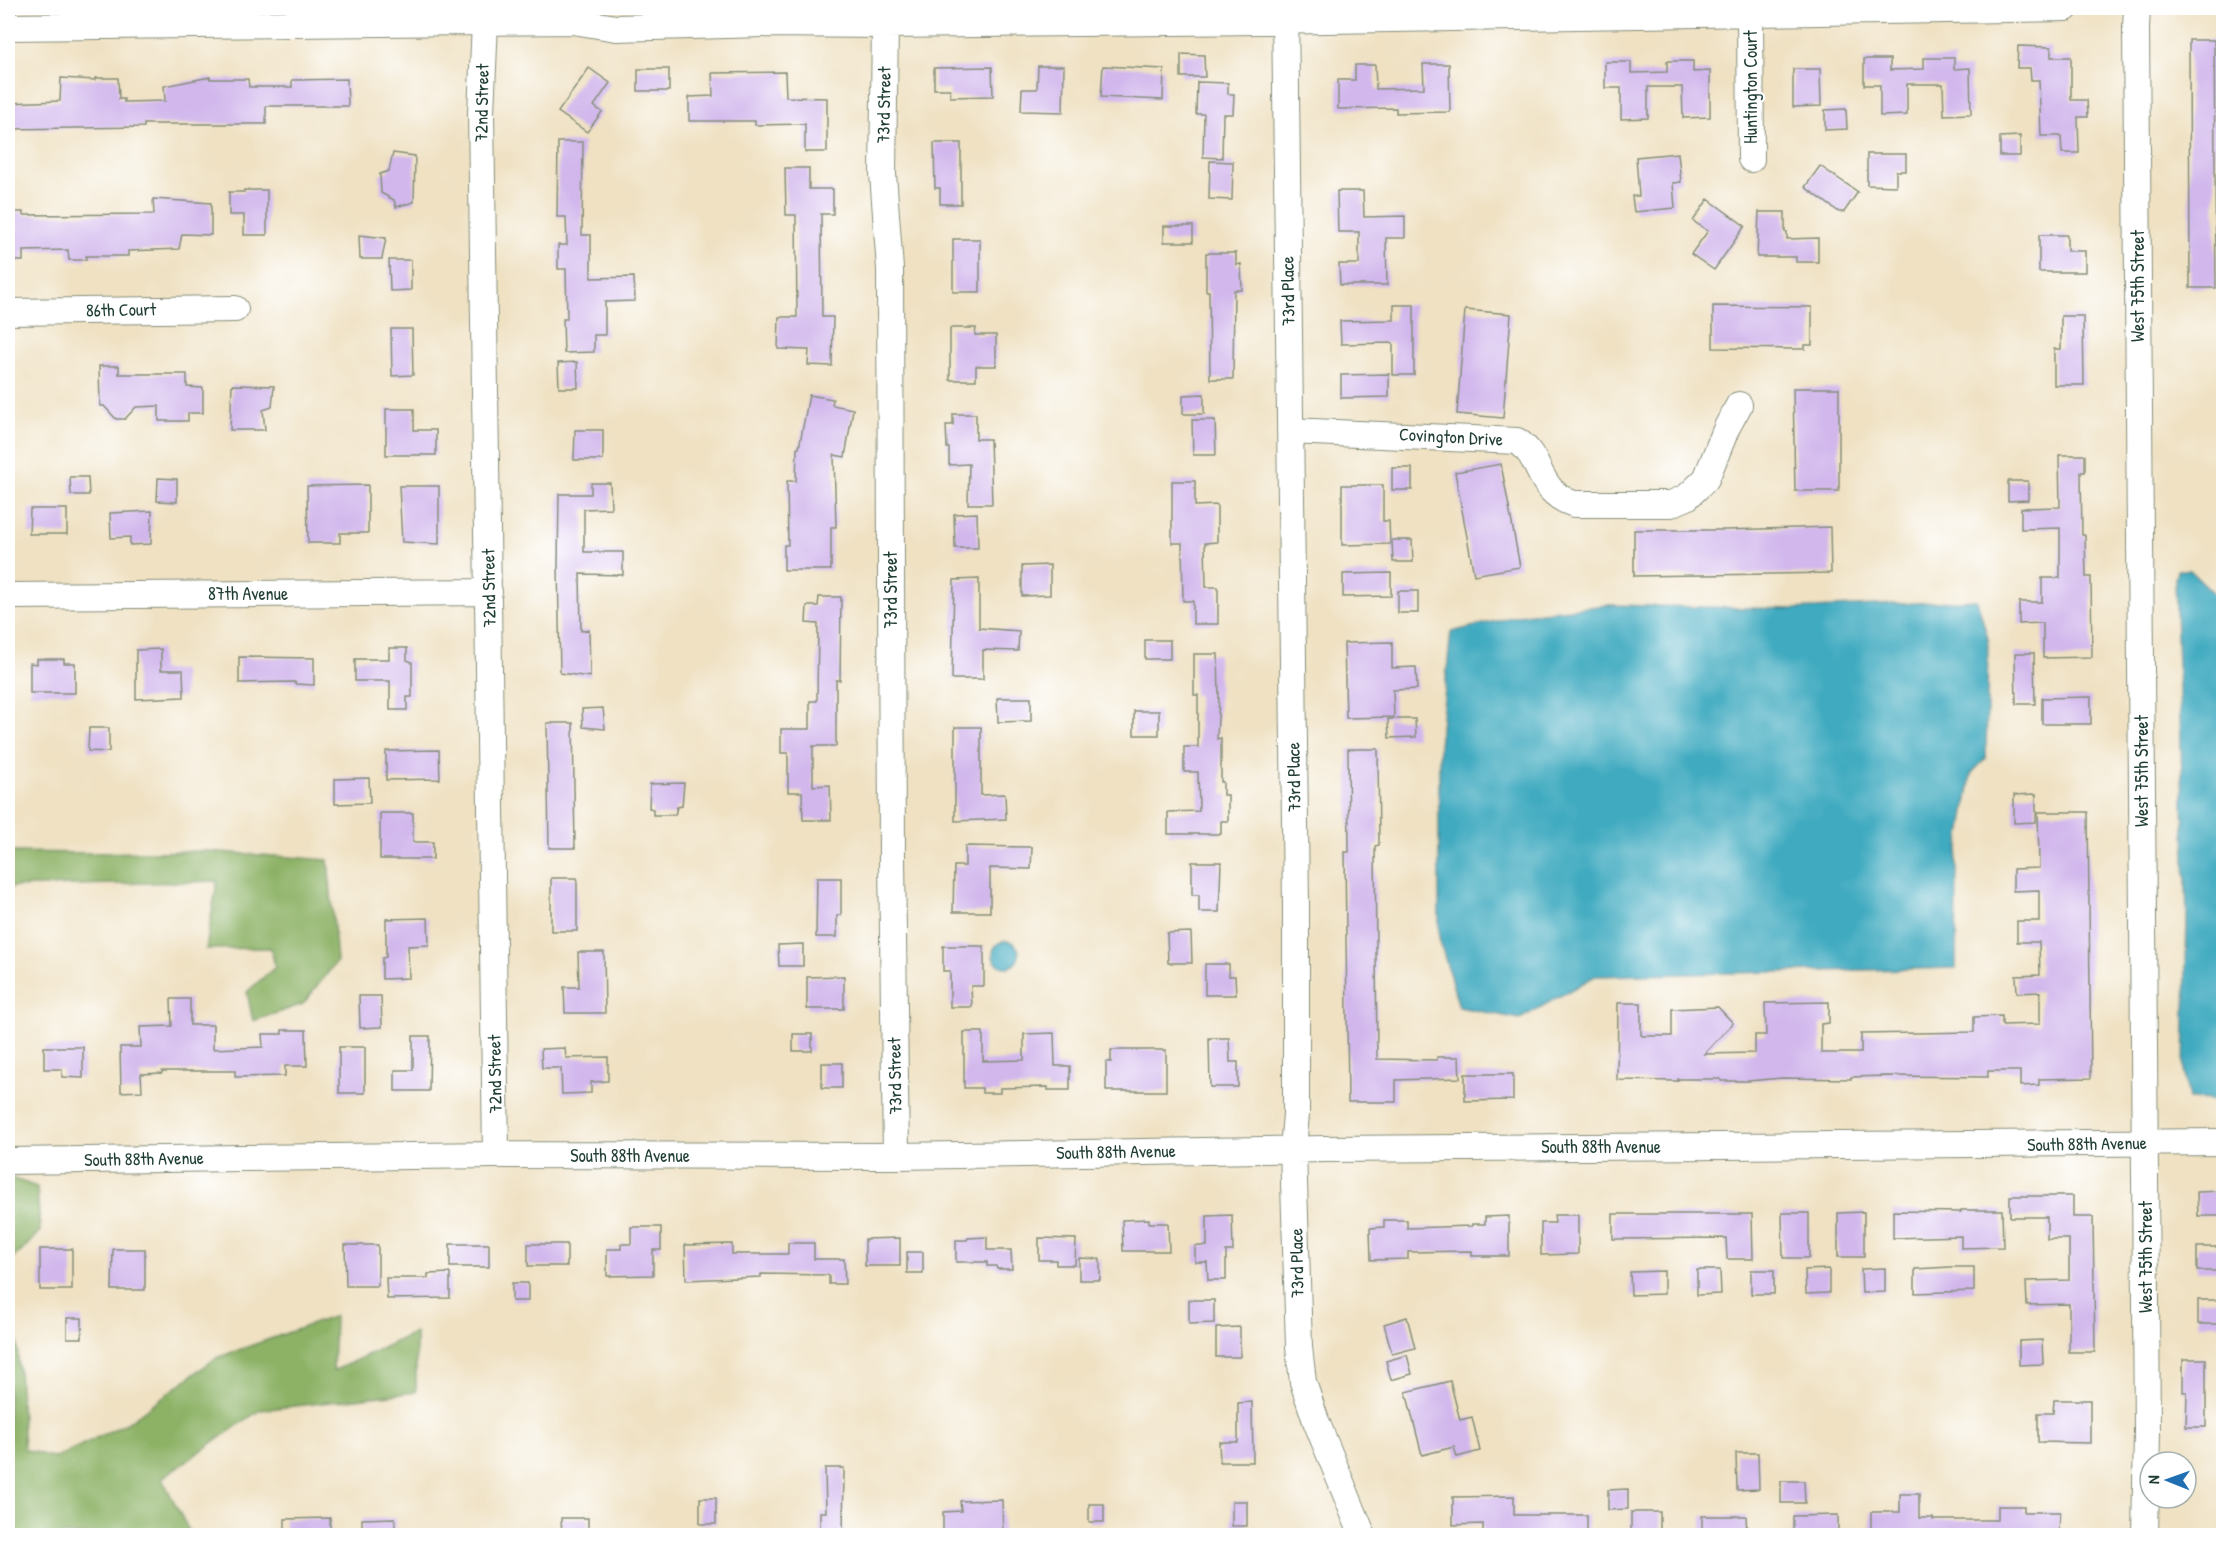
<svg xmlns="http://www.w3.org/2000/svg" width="2231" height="1543" font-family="'Patrick Hand',sans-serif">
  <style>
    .forest { fill: #8db266; stroke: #56784d; stroke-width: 1.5 }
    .water { fill: #41aac0; stroke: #30747a; stroke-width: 1.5 }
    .building { fill: #d1b7ec }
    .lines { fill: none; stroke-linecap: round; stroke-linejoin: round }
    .minor-casing { stroke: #878f7b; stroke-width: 28 }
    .minor { stroke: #fff; stroke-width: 26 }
    .labels { text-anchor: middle; stroke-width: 4.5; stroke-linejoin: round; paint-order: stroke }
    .street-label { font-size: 18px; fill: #1f3d34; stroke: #fff }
  </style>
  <rect width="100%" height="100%" fill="#fff"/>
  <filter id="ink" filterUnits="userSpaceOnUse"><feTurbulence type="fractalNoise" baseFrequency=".0167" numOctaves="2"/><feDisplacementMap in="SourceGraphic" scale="12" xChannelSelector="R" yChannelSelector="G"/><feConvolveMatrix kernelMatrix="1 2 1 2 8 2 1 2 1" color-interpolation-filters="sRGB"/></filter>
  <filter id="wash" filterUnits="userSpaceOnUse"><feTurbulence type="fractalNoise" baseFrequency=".008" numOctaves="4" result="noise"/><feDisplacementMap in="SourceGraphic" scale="24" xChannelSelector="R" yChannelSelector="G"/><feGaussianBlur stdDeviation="1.35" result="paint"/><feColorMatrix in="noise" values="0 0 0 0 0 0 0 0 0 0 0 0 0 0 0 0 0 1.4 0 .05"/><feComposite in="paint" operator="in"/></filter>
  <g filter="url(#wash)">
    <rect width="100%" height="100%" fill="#efe1c2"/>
    <!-- forest -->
    <path class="forest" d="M207 851 328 860 337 961 303 1004 253 1021 247 992 275 967 271 948 206 949 217 881 8 887V852L91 853Z
      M8 1177 37 1187 40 1231 21 1252 8 1260Z
      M335 1316 333 1371 416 1332V1392L260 1410 162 1478 191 1535H8V1325L17 1340 24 1449 55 1458 127 1423 216 1358Z"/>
    <!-- water -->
    <path class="water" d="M2177 570H2190L2223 602V1100L2189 1099 2184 1074 2187 914 2175 579Z
      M1977 600 1988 639 1986 758 1971 774 1957 861 1956 968 1595 976 1520 1019 1459 1007 1439 938V746L1451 632 1524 614 1608 605 1793 609Z
      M993 954a13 13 0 1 1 26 0a13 13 0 1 1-26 0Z"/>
    <g id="blocks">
      <!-- building -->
      <path class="building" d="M2189 40H2214L2216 288H2190Z
        M2018 46 2051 47V57H2071V100H2087L2088 117H2078L2079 153H2062L2061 136H2041L2039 80H2031L2030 68H2017Z
        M1181 54 1204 55 1205 77H1181Z
        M1924 58H1954V69L1970 68 1971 114 1944 115 1943 84H1907V115L1880 116V85H1864V59H1890V70L1924 69Z
        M1667 61H1693V72L1710 71V117L1683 118 1682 87H1648V118L1621 119V88H1605V62H1631V73L1667 72Z
        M1423 64H1449L1450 112 1396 113V108L1338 109V80H1355V65H1375L1376 89 1424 88Z
        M1038 66H1064L1063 112 1021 111 1022 89H1037Z
        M1103 66 1164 69 1163 100 1101 97Z
        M992 67 993 96 950 97V89H934V68Z
        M589 68 610 83 594 106 602 112 587 132 558 112Z
        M638 69H669V91H638Z
        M1793 69H1820L1821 106 1793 107Z
        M785 72 786 97 827 98V152H805V124L755 125V121H689V97L713 96 712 73Z
        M210 77V79H248L249 87H292V80L347 79 348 106H266V124H144V127L8 129V103L60 101 61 78 95 80V78H118L119 99H124V102L165 101 164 86Z
        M1197 82 1228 83V94H1234L1233 114H1223L1222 158 1203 157 1204 114H1196Z
        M1846 109 1847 129 1825 130V110Z
        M2020 136V156H2000V137Z
        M558 142H583L582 235H591V278L634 277 635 301 605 302V335H594V352L564 353 563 319H567L566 269H558V245H567L566 217H557Z
        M934 143H961V204H940V188H935Z
        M393 153 415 156 414 202 396 207 394 200 381 193 380 174 389 171Z
        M1678 153 1681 182 1673 183 1675 208 1634 212 1632 196H1639L1636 157Z
        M1867 154H1906V171H1896V186L1867 185Z
        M1210 161 1233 162 1232 200 1209 199Z
        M1820 166 1858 192 1844 212H1839L1805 187Z
        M785 168H809V189H833V214H821L822 317H833L832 366 808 365 809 350 778 349 779 317H797L796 215H786Z
        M244 190H267V235H244V215H229V192H244Z
        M1337 191H1363L1364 217 1405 216V238H1386L1387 285H1340L1339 264H1359V232H1338Z
        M153 199 211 203V235L182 234 179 249 128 251V256H86V260H69L68 250 23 251V261H8V212H23V215L154 214Z
        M1708 199 1745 226 1714 270 1691 254 1708 231 1693 221Z
        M1759 212H1785V232H1787V239L1818 238V262H1796V257H1757Z
        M1164 226H1193V242H1164Z
        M359 235 386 238 382 259H360Z
        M2039 235H2067V251H2085V272H2039Z
        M953 239H980V292H953Z
        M1206 253H1236V265L1241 264 1242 290H1234L1233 379H1210L1209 291H1206Z
        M389 260H411V290L390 291Z
        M1394 305H1414V375H1393V343L1341 344 1340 321 1394 320Z
        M1713 306 1812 307V345H1805V349L1713 348Z
        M1465 310 1511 314 1503 418 1457 414Z
        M2061 316H2083L2084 385H2054V349H2061Z
        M950 328H976L975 335H996V366H976V380H950Z
        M391 329H412L413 375 392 376Z
        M577 362 578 388H559L558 363Z
        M99 366H119V374H187V387L203 388V413H188V421H159V406L136 407 125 419H116L104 406H100Z
        M1389 374V397L1341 398V375Z
        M232 385 274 386 272 407 263 410 265 430H230Z
        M1793 388H1839V491H1795Z
        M1204 394V414H1183V395Z
        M809 395 833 399 832 405 853 409 845 457 834 455 836 527H831V570H784V545H788L787 481H796L797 448H799Z
        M386 409H414V430H436V455H386Z
        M953 414H976V439H990L992 504H968L969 464 949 465V448H947L946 425H953Z
        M1192 420H1215L1216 455H1193Z
        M575 430H603V460H574Z
        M2059 455H2085V472H2081L2082 535H2085L2086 577H2091L2092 657 2043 658V623L2019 624V602H2042V578H2060V528L2021 529V508L2060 507Z
        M1501 464 1520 567 1474 575 1455 472Z
        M1392 468H1412V490H1392Z
        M70 477H88L89 495H71Z
        M158 478 177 479V502L157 501Z
        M1172 481H1195V506L1217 505V542L1205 543 1206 587H1218V624H1193V601H1183L1182 543H1172Z
        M2008 481H2028V500L2008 501Z
        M591 483H610L611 508 584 509V552H623V575L580 574 581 631 589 630 590 677 560 673 558 565 559 494H591Z
        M368 485V533H340V543H308L307 486Z
        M1342 485H1383V521H1389L1390 544 1342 545Z
        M399 486H439V544L402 542Z
        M30 509H67V534H29Z
        M152 511 151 544 130 545V537L111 538 110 513Z
        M977 513 978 548H955L954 514Z
        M1830 527 1831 573 1634 576V530H1725Z
        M1392 540H1412L1413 562H1393Z
        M1050 565V595L1022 596V566Z
        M1391 573V596L1343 597V574Z
        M979 579V628L1019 631 1018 651 983 650V679H952L954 580Z
        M1398 591H1418V613H1398Z
        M819 597H841L840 680H836V746H813V786L830 785 831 820H803L802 792H788V753H781V729H810V701H817L818 624 806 623 807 606H818Z
        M1145 640H1170V659H1145Z
        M1392 642V668L1416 667 1417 689 1393 690 1394 717 1346 718 1344 643Z
        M389 648H407V660L412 662V697H407V710H390V681H355V659H389Z
        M161 649V670H183L184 697 136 699V650Z
        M2015 653H2034L2035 704H2016Z
        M1194 654H1218L1219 695 1217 739 1221 738V782H1223V795H1228V821H1221V834H1168V812L1199 811 1198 772H1184V747H1198V695H1194Z
        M239 657 314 658V685L295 684V682L239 683Z
        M37 659H64V663H75V693H30V663L37 664Z
        M2091 697V724H2042V698Z
        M997 698H1031V721L998 722Z
        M603 708 605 729 583 727 582 709Z
        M1134 711H1159V735H1134Z
        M1388 719H1415L1416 737 1389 738Z
        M547 723H573L575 848H549Z
        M955 727H981V795L1005 794 1006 819 955 821Z
        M89 728H109V752L88 751Z
        M1348 749H1378L1379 845 1375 846 1377 1059 1437 1060V1057H1459L1460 1078 1396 1080V1102H1348L1345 852H1349Z
        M439 750 440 779 386 780V751Z
        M369 778 370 803 335 804V779Z
        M684 783 682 806 677 807 675 815H653V809L649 808 650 784Z
        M2036 794V822L2014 823V795Z
        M2038 812H2088L2091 1078 2039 1079V1085L2020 1086V1071H1988V1077L1885 1076 1851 1077V1079L1782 1078 1748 1081H1721V1079H1678V1081L1617 1080 1618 1003H1641V1035L1643 1036H1672V1009L1718 1007 1733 1023 1704 1054 1755 1053V1035H1766L1765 1003 1829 1002V1023L1821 1024V1053H1861V1034L1974 1032V1017L2002 1016V1025L2040 1024V992L2017 993 2016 976 2040 975 2039 942H2017V921H2039V890L2013 891V869L2039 868Z
        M380 813H413V842H433V859H380Z
        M965 846 1032 847 1031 869 990 868V912H953L954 866H965Z
        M1192 862H1221L1219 912H1199V895H1192Z
        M551 878H577V931H551Z
        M817 878H841V915H837V937H816Z
        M428 918 429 945 408 946 409 978 382 979V958L386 957V919Z
        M1191 932 1192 963H1168L1167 933Z
        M803 944V966H779L778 945Z
        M943 946H984V986H971L972 1007H950V971H943Z
        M578 952H604L605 1013H565L564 987H579Z
        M1205 964H1229V976H1235L1236 995H1205Z
        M844 976V1009H807V977Z
        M359 996H381L382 1027 360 1028Z
        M171 999H190V1025H213V1049L263 1047 262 1034H282V1030H306L307 1066H285V1076L235 1077V1071H162V1073L141 1074 142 1091 121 1092 120 1047H141L140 1027 172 1026Z
        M964 1032H983V1061L1024 1060V1034L1054 1033 1055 1066H1070V1090H1048V1087L1000 1088V1093H982V1088H964Z
        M793 1034H812V1051H793Z
        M413 1036H430L429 1091H395V1070H413Z
        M1209 1038H1229L1230 1062H1238V1087H1210Z
        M44 1047H83V1078L62 1077V1069H44Z
        M339 1047H365V1093H339Z
        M565 1048 566 1058 608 1057V1081L591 1082V1093L562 1094 561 1068H542L541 1049Z
        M1111 1050H1166V1091H1106V1062H1111Z
        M822 1063H842V1088H822Z
        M1465 1074H1513V1100L1465 1101Z
        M2223 1191V1216H2198L2197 1192Z
        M2010 1196H2073V1217H2093L2095 1352H2069V1304L2027 1305 2026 1281 2069 1280V1239H2047V1217H2010Z
        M1961 1210H2002L2003 1247 1961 1248V1236L1893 1238V1211L1961 1212Z
        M1864 1212V1257H1838V1213Z
        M1782 1213H1809V1258H1783Z
        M1613 1214H1752L1753 1259H1727L1726 1238 1613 1239Z
        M1232 1215 1233 1251H1226V1280H1208L1207 1262H1195V1246H1207V1216Z
        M1554 1215H1578V1254L1541 1255V1223H1555Z
        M1509 1216V1256H1472V1251L1408 1252V1259L1371 1260 1370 1228 1384 1227V1220H1407V1228L1472 1226V1224H1485V1217Z
        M1149 1219V1223H1168L1169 1251H1123L1122 1220Z
        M631 1227H661V1250H653V1275L607 1276V1249H621V1244H631Z
        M987 1237V1250H1011L1012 1269H997L996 1266H987V1262H956V1240H967L968 1238Z
        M900 1238V1266H865V1239Z
        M1039 1238 1076 1239 1075 1265H1056V1260H1039Z
        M788 1243H814V1259H844L845 1284H829V1275L761 1274V1277L686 1280 685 1245 732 1244V1254H788Z
        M450 1244H489V1267H450Z
        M528 1244H567V1266H528Z
        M345 1245H378V1286H346Z
        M2197 1247H2223V1271H2197Z
        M40 1249H72V1290H40Z
        M113 1249H145V1290H112Z
        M907 1252H923V1273H907Z
        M1079 1258 1100 1259V1280H1079Z
        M1950 1267H1974V1291L1915 1293V1269Z
        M1885 1268V1292L1862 1293 1861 1269Z
        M1829 1269V1293L1806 1294 1805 1270Z
        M1697 1270H1720L1721 1294 1697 1295Z
        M1751 1270H1774V1294H1751Z
        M1664 1271V1294L1631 1295 1630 1272Z
        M450 1273V1298L387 1299 386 1278H428V1274Z
        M512 1283H528V1301H512Z
        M1189 1300H1214V1323L1189 1324Z
        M2198 1300H2223V1324H2198Z
        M1407 1317 1415 1348 1392 1354 1384 1324Z
        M67 1318H82V1338H67Z
        M1240 1327V1357H1216V1328Z
        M2042 1340 2043 1364 2019 1365V1341Z
        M1407 1355 1412 1374 1391 1380 1386 1361Z
        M2183 1359H2206V1427H2186L2187 1392H2183Z
        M1450 1381 1460 1420 1472 1417 1480 1451 1457 1457 1454 1447 1422 1455 1406 1392Z
        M2054 1400H2090V1443L2038 1442V1413H2053Z
        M1252 1402 1253 1462H1220L1219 1442H1238V1403Z
        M1736 1453H1758L1759 1489 1737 1490Z
        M825 1468H844L843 1536H820V1512H826Z
        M1781 1481H1804L1805 1503H1781Z
        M1628 1489V1509L1608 1510V1490Z
        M1900 1494H1919V1518H1933V1520H1998V1506H2024V1512H2060L2059 1534 1871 1536V1512H1900Z
        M1514 1496V1515H1587V1536H1483V1524L1453 1525V1497Z
        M700 1498H716V1524H700Z
        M1002 1500 1003 1536H943V1512L961 1511 960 1501Z
        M1232 1501H1247V1526H1232Z
        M1089 1504H1104V1522H1089Z
        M1631 1512H1660V1536H1631Z
        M1838 1515V1536H1793V1516Z
        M1702 1516H1746L1747 1536H1702Z
        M330 1518V1536H285V1519Z
        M395 1518V1536H362V1519Z
        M561 1518H588V1536H562Z"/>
    </g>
  </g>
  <g filter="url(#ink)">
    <use href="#blocks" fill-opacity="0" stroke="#878f7b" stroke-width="1.5"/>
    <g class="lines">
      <!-- minor casing -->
      <g class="minor-casing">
        <path id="minor" d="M1285 8 1296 906V1114L1293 1149 1299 1347 1303 1382 1316 1421 1363 1536
          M2137 8 2136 28 2147 1431 2145 1536
          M1750 14 1751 159
          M485 22 481 113 496 1155
          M885 25 883 174 890 269 892 860 896 1156
          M8 27 573 21 616 28 764 24 885 25 1264 21 2066 8
          M8 312 235 309
          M1290 431 1517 441C1543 457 1535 491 1574 504H1671L1687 497 1706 479 1727 427 1739 405
          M8 596 489 592
          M8 1161 496 1155 896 1156 1326 1149 2224 1142"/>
      </g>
      <!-- minor -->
      <use href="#minor" class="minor"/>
    </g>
  </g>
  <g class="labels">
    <!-- street labels -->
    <g class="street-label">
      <text transform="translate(1751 87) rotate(-90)" y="6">Huntington Court</text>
      <text transform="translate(482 103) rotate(-89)" y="6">72nd Street</text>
      <text transform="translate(884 105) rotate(-89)" y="6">73rd Street</text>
      <text transform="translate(2138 286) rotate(-90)" y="6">West 75th Street</text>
      <text transform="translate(1288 291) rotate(-91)" y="6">73rd Place</text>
      <text transform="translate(121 310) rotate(-1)" y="6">86th Court</text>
      <text transform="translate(1451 437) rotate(3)" y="6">Covington Drive</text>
      <text transform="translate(489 588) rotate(-91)" y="6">72nd Street</text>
      <text transform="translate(891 590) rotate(-90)" y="6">73rd Street</text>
      <text x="248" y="600">87th Avenue</text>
      <text transform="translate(2142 771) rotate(-90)" y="6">West 75th Street</text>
      <text transform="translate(1294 777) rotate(-91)" y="6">73rd Place</text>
      <text transform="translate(495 1074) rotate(-91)" y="6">72nd Street</text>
      <text transform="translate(895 1076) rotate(-91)" y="6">73rd Street</text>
      <text transform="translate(2087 1144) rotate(-1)" y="6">South 88th Avenue</text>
      <text x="1601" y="1153">South 88th Avenue</text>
      <text transform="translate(1116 1152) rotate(-1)" y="6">South 88th Avenue</text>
      <text x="630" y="1162">South 88th Avenue</text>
      <text transform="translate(144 1159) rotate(-1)" y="6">South 88th Avenue</text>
      <text transform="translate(2146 1257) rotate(-90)" y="6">West 75th Street</text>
      <text transform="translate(1297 1263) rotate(-91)" y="6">73rd Place</text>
    </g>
  </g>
  <!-- margin -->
  <rect width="2231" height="1543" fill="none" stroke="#fff" stroke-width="30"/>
  <!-- north arrow -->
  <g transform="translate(2168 1480) rotate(271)"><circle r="28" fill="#ffffff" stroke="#a5b1ae" stroke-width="1.5"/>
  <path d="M0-4.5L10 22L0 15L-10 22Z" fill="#1f6fb2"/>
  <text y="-9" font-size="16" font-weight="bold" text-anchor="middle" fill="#1f3d34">N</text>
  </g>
</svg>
